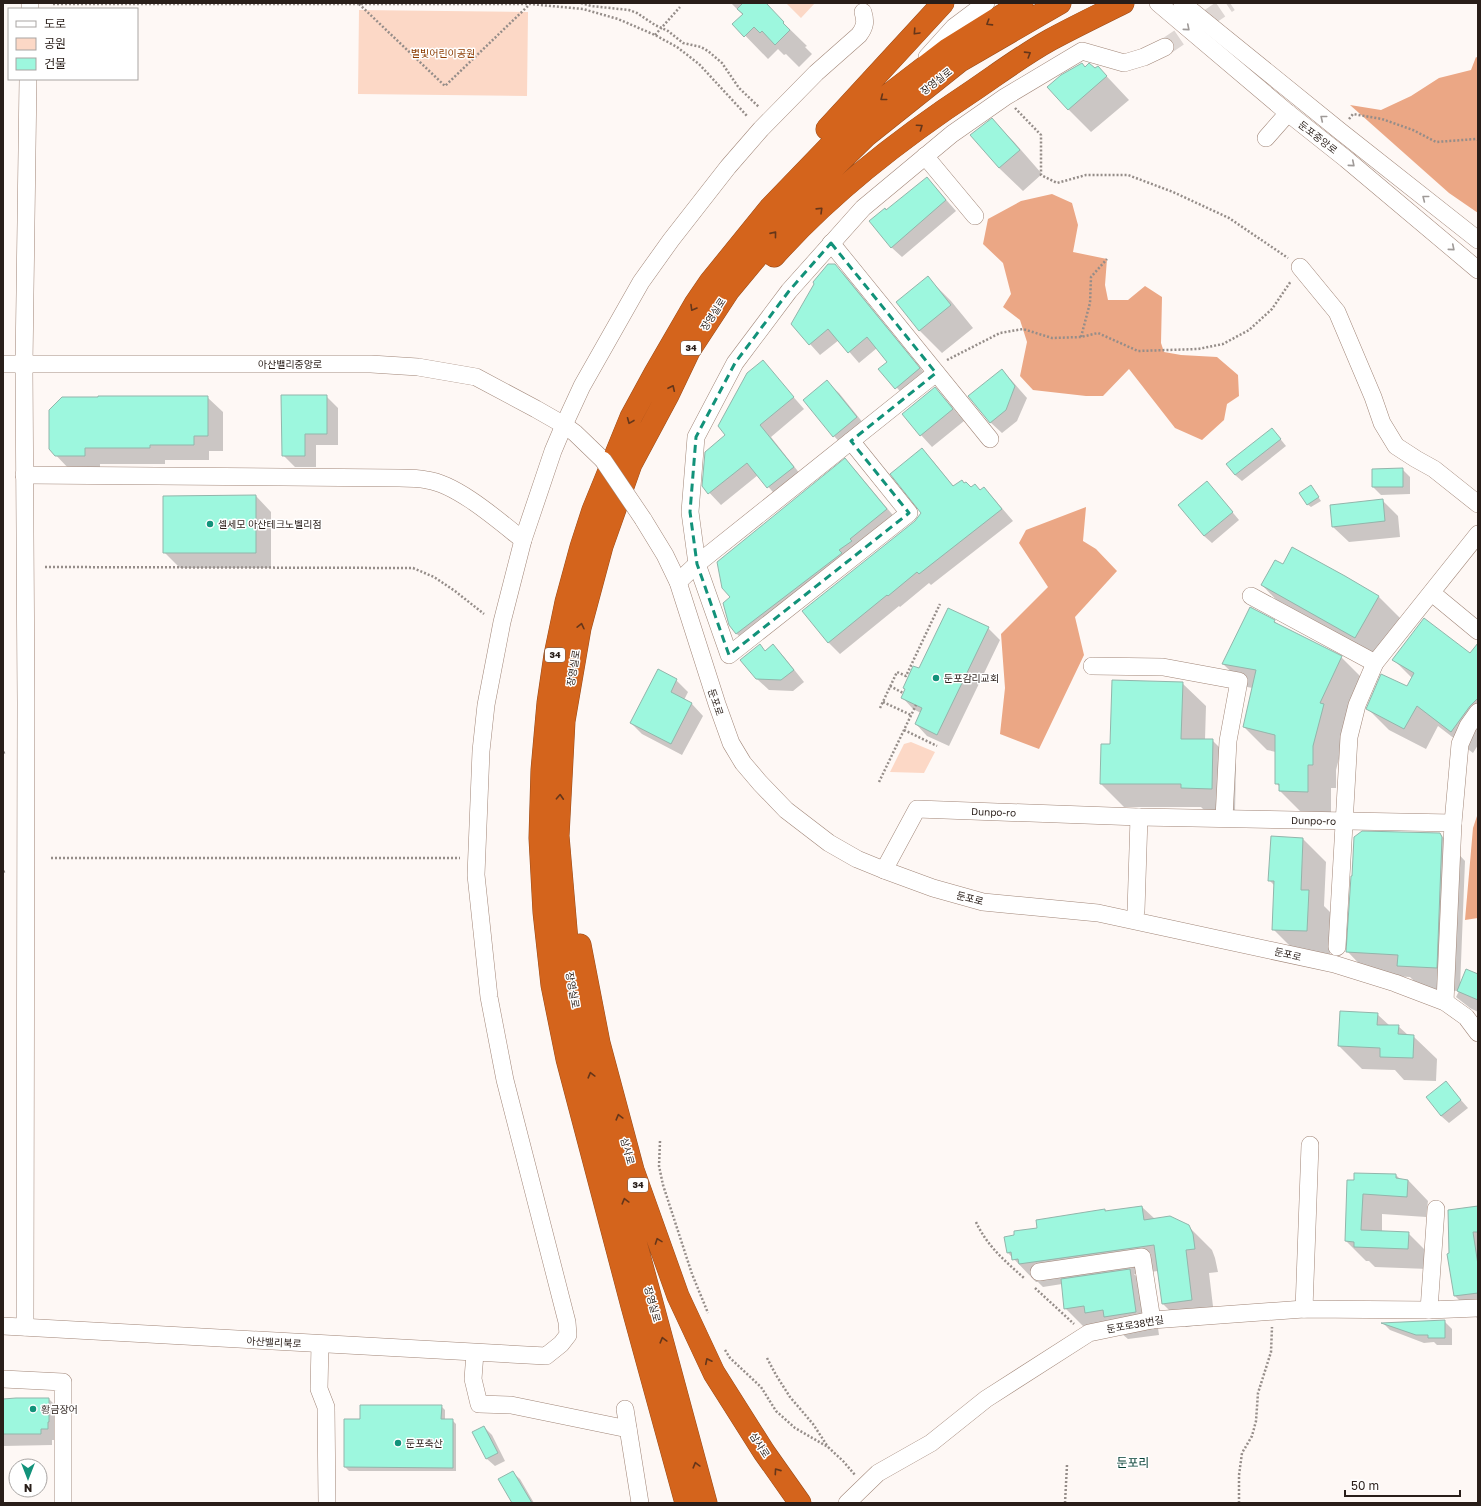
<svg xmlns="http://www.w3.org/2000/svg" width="1481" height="1506" font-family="'Golos Text','Noto Sans KR',sans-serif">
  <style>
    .green { fill: #fcd8c6 }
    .forest { fill: #eba785 }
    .shadow { fill: #0003 }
    .building { fill: #9df7de; stroke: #93b5ab }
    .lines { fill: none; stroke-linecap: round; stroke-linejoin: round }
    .minor-tunnel { stroke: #ded7d4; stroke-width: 17; stroke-dasharray: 17 8; stroke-linecap: butt }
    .minor-casing { stroke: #a18678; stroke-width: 18 }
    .highway-casing { stroke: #984c1b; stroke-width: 23 }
    .path { stroke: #958d89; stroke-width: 2.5; stroke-dasharray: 2 2; stroke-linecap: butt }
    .minor { stroke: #fff; stroke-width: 17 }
    .highway { stroke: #d4641c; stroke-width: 22 }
    .minor-bridge-casing { stroke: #a18678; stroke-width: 18; stroke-linecap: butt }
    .minor-bridge { stroke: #fff; stroke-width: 17 }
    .oneway { stroke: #65361a }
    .oneway2 { stroke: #9f9a98 }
    .marked { fill: none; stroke: #12927a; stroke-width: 3; stroke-dasharray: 8 5; stroke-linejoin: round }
    .poi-dot { fill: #12927a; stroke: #fff; stroke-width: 1.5 }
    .labels { text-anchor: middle; stroke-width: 3; stroke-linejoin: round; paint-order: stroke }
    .shield { fill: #fff; stroke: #69625e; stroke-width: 1 }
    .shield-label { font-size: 9px; font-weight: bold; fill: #291e19 }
    .park-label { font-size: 10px; fill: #8b3b01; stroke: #fff }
    .street-label { font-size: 10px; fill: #291e19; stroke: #fff }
    .poi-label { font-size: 10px; fill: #291e19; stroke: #fff; text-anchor: start }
    .quarter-label { font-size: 12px; fill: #064035; stroke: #fff }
  </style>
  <rect width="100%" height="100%" fill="#fef8f5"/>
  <!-- green -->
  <path class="green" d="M786 3H815L801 18Z
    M359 10 528 12 527 96 358 94Z
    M911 742 935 752 924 773 890 772 904 744Z"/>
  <!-- forest -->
  <path class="forest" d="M1476 57 1478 58V213L1449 193 1350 105 1381 110 1411 96 1439 78 1471 70Z
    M1052 194 1072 203 1078 225 1073 252 1107 259 1105 285 1108 300H1128L1145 286 1162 297 1161 343 1164 352 1181 355 1217 357 1238 375 1239 396 1227 404 1224 420 1202 440 1175 428 1129 369 1103 396H1086L1033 390 1020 376 1027 342 1020 320 1003 307 1011 294 1003 263 983 244 988 219 1021 201Z
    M1086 507 1083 541 1096 549 1117 571 1075 617 1084 655 1039 749 1000 734 1005 688 1001 634 1048 587 1019 543 1026 530Z
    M1478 813V918L1465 920 1473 828Z"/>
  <!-- shadow -->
  <path class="shadow" d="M731 3H763L807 46 805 47 812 54 799 67 786 54 784 55 778 49 768 59 734 24 743 15Z
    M1098 67 1129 100 1091 132 1068 109 1085 68 1095 69Z
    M992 119 1015 143 1042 174 1023 191 999 168 972 135Z
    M927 178 956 211 902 257 891 247 887 211Z
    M834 265 845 275 930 380 907 399 880 369 888 362 877 348 859 363 839 340 820 355 792 324 816 284Z
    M928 278 951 301 973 328 942 353 919 330Z
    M762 361 804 409 771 437 804 479 779 499 758 475 721 505 703 486Z
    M1002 370 1013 382 1027 398 1017 421 1002 433 990 422Z
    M827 382 839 393 868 429 845 448 834 436Z
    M935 388 946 400 964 421 932 447 921 435Z
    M326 396 338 408V445H316V467H295L283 455Z
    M207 397 223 412V451H209V460H165V464H100V471H71L50 449Z
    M1278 436 1286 446 1242 481 1235 475Z
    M922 450 933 461 954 487 965 484 980 491 984 488 995 500 1013 521 931 585 929 583 900 607 899 606 840 654 828 642 922 513Z
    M845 460 856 471 897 520 747 644 736 633 731 597Z
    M1402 469 1410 477V494L1381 495 1373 487V470Z
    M1311 486 1321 501 1311 507 1307 504Z
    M1214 490 1239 520 1212 543 1204 536Z
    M256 496 271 512V568H180L164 552Z
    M1382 500 1398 516 1400 537 1349 542 1333 527Z
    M1283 565 1345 577 1379 597 1402 620 1378 661 1285 609 1262 585Z
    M1250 608 1274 621 1280 626 1341 657 1364 680 1347 728 1336 770V788H1331V814H1303L1280 791V787L1276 783V752L1267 750 1244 727 1253 688 1247 687 1223 664Z
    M948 609 988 628 1000 640 949 746 927 736 916 724 921 713 913 709 902 697 919 670Z
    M1478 644V745L1473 753 1438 726 1426 749 1389 730 1368 709 1407 688 1412 678 1394 660 1470 654Z
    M773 645 784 657 804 682 793 691 769 690 757 679 765 651Z
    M658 671 676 680 688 692 684 700 692 704 703 716 682 755 642 734 631 723Z
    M1182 683 1206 706 1205 740H1212L1236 764 1235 812 1205 811 1201 807H1124L1101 784 1111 745Z
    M1440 834 1465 861 1460 988 1478 975V1012L1470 1008 1456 997 1459 991 1422 989 1410 977 1370 975 1347 951Z
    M1272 837 1303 839 1326 862 1324 906 1332 914 1330 954 1296 952 1273 929 1275 886 1269 880Z
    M1377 1014 1390 1026H1398L1408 1035 1413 1036 1437 1059 1436 1081 1404 1080 1395 1070 1362 1069 1339 1046Z
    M1446 1083 1468 1108 1449 1123 1441 1116Z
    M1396 1175 1401 1180H1408L1428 1201 1426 1217 1382 1214V1232L1408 1233 1428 1253V1269L1375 1267 1369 1261H1366L1346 1241 1355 1181Z
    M1142 1207 1155 1219 1188 1226 1212 1250 1215 1258 1218 1272 1209 1273 1215 1323 1186 1327 1163 1304 1158 1271 1134 1274 1153 1293 1159 1335 1128 1339 1122 1334 1089 1332 1065 1308 1062 1284 1043 1287 1038 1282H1036L1008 1253 1038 1229 1105 1210 1107 1212Z
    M1478 1207V1319L1455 1296 1448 1254H1450Z
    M1444 1321 1452 1329V1345H1437L1434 1342 1424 1343 1390 1330 1383 1323Z
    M49 1399 61 1411 59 1440H52V1445L3 1446V1400Z
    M441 1406 445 1410V1420H452L456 1424V1471H349L345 1467V1420H361Z
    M484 1427 492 1435 505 1461 495 1466 487 1459 474 1432Z
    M512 1472 520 1479 534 1503H513Z"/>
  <!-- building -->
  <path class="building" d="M743 3H766L784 22 783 23 790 30 775 45 762 31 760 33 754 27 744 37 732 24 743 14 737 9Z
    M1082 63 1085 67 1089 63 1095 68 1098 66 1107 76 1068 110 1047 87 1061 75Z
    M992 118 1020 150 999 168 970 135Z
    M927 177 946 200 891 248 869 221 885 208 886 210Z
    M828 264H835L920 368 895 389 878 369 887 362 867 337 848 353 828 329 809 345 791 324 814 284 813 282Z
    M928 276 951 305 919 331 896 302Z
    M763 360 794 397 760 425 794 467 767 488 747 463 708 494 702 486 705 452 725 435 718 426 747 373Z
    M1002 369 1015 386 1006 410 990 423 968 396Z
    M827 380 857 417 833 437 803 400Z
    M935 387 953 409 920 436 902 414Z
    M281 395H327V434H305V456H282Z
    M98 396H208V436H194V445H150V448H85V456H55L49 449V410L62 397H98Z
    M1272 428 1281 439 1235 475 1226 464Z
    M922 448 953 486 962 480 964 483 966 482 971 487 975 484 980 490 984 487 1002 509 919 574 917 572 888 596 887 595 828 643 802 611 915 521 921 513 890 474Z
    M845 458 887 509 850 539 852 541 839 550 842 553 736 634 729 625 723 603 730 597 722 588 717 562Z
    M1403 468V487H1372V469Z
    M1207 481 1233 512 1204 536 1178 505Z
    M1311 485 1319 497 1307 505 1299 493Z
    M256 495V553H163V496Z
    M1383 499 1385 521 1332 527 1330 505Z
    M1292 547 1345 576 1379 596 1355 638 1261 585 1275 560 1283 564Z
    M1250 607 1275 620 1274 622 1342 656 1320 703 1324 704 1313 746V765H1308V792L1279 791V784H1275V735L1243 727 1256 670 1222 664Z
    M948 608 989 627 937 735 915 724 922 708 901 698 905 689 903 688 913 666 919 668Z
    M1424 618 1470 653 1478 643V698L1470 706 1451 732 1417 706 1404 729 1366 709 1381 674 1407 686 1414 673 1392 660Z
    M760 644 765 651 773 644 794 670 781 680 756 679 740 660Z
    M658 669 677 679 671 692 692 703 671 744 630 723Z
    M1112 680 1183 682 1181 739H1213L1212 789 1181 788V784H1100L1101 744H1110Z
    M1362 831 1440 833 1442 837 1437 968 1397 966 1398 955 1346 952 1351 876H1352L1354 837Z
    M1271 836 1303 838 1301 890H1309L1307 931 1272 930 1274 881H1268Z
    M1466 969 1478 974V1000L1457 991Z
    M1340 1011 1378 1013 1377 1025H1399L1398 1034 1414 1035 1413 1058 1380 1057V1048L1338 1046Z
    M1446 1081 1461 1100 1441 1116 1426 1097Z
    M1354 1173 1396 1174V1178L1408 1180 1407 1197 1363 1194 1361 1230 1409 1232 1408 1249 1354 1247V1242L1345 1241 1347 1180H1354Z
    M1142 1206 1144 1220 1170 1216 1189 1225 1193 1234 1195 1249 1186 1250 1192 1300 1162 1304 1154 1245 1019 1264 1018 1259 1012 1260 1011 1252 1007 1253 1004 1237 1014 1235V1231L1037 1228 1036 1220 1105 1209V1211Z
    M1478 1206V1232H1473L1478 1265V1293L1454 1296 1447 1254 1449 1253 1448 1210Z
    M1130 1269 1136 1312 1104 1317 1103 1310 1085 1313 1084 1306 1064 1309 1061 1279Z
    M1445 1320V1338H1428V1335H1416L1381 1323Z
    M16 1398H49V1422H48V1429H41V1434H3V1399Z
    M360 1405H442L441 1419H453V1468L344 1467V1419H360Z
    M484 1426 498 1453 486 1459 472 1432Z
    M513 1471 532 1503H512L498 1479Z"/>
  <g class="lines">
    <!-- minor-tunnel -->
    <path class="minor-tunnel" d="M1165 47 1230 3"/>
    <!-- minor casing -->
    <g class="minor-casing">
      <g id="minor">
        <path d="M1158 3 1288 113 1346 159 1478 270"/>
        <path d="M1182 3 1340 131 1478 240"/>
        <path d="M30 9V3"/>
        <path d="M927 57 954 27 986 3"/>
        <path d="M1266 138 1288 113"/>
        <path d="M925 156 975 216"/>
        <path d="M831 243 990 439"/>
        <path d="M1300 267 1337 312 1373 397 1382 423 1396 446 1416 459 1434 469 1478 504"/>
        <path d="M3 364H371L418 367 476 377 536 409 564 425 575 433 603 460"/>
        <path d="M851 441 909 513 729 655 697 564 690 512 696 437 735 363 789 291 863 208 952 134 1005 97 1082 51 1124 63 1144 57 1165 47"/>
        <path d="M24 475 399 478C408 478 418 478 427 480 457 484 499 521 523 540"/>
        <path d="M643 519 665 555 678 582 717 704 731 743 743 763 760 783 786 810 829 843 857 859 884 870 933 888 983 902 1098 913 1334 964 1395 983 1445 1002 1466 1017 1478 1033"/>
        <path d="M678 582 697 564 936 373"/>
        <path d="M1432 593 1478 631"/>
        <path d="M1251 596 1375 663"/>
        <path d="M1092 666 1163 667 1239 681 1228 741 1224 818"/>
        <path id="s1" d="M884 870 917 809 1139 817 1453 823"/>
        <path d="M1136 911 1139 817"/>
        <path d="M1337 947 1349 737 1357 705 1375 663 1478 534"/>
        <path d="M1445 1002 1453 823 1460 744 1468 726 1478 712"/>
        <path d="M1039 1272 1142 1257 1152 1320"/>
        <path d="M1304 1309 1310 1145"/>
        <path d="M1429 1310 1436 1209"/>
        <path d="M3 1326 546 1356 561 1344 568 1335 567 1322 505 1080 489 997 476 875 481 751 486 705 502 622 523 540 553 451 564 425 582 386 641 282 671 240 728 167 761 129 816 73 859 35C865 27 866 22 863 12"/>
        <path d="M25 1327 26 702 24 364 28 79"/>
        <path d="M320 1344 319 1389 326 1407 327 1503"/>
        <path d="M475 1353 473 1379 479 1404 511 1405 628 1429"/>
        <path d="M3 1379 63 1382V1503"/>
        <path d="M625 1409 640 1503"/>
        <path d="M847 1503 878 1473 931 1443 986 1399 1089 1333 1152 1320 1304 1309 1429 1310 1478 1308"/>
      </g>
    </g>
    <!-- highway casing -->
    <g class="highway-casing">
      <path id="highway" d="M827 129 943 3
        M774 256C832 191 901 138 974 90 999 73 1023 55 1050 40 1074 27 1099 15 1123 3
        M580 945 599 1043 633 1170 678 1296 714 1373 764 1452 800 1503
        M686 1503 632 1306 567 1059 552 985 544 912 540 838 542 770 548 703 555 655 566 602 581 547 593 510 631 417 655 373 695 304 710 282 770 208 853 122 948 49 1022 3
        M706 1503 584 1051 570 976 558 836 564 721 580 628 602 546 631 464 668 395 689 351 729 290 821 180 866 136 960 61 1060 3"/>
    </g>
    <!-- path -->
    <path class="path" d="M581 3 591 6 629 10 637 13 655 25 668 31 683 43 701 47 708 51 722 63 739 88 759 107
      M53 4H530L583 9 618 19 655 35 677 47 699 64 748 117
      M359 4 445 86 529 5
      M655 35 680 7
      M1015 108 1041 135V175L1057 183 1086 175H1128L1173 192 1229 218 1288 258
      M1349 119 1353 114 1382 119 1413 130 1436 142 1476 139 1478 140
      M1081 337 1090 303 1091 277 1107 259
      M947 360 1000 333 1023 329 1052 338 1081 337 1098 333 1138 351 1198 349 1223 344 1249 330 1272 309 1291 281
      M45 567 413 568 434 577 455 591 484 614
      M890 686 903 693
      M883 702 911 715
      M880 708 897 672 906 676 940 604
      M904 730 937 746
      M3 753 5 752
      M879 782 916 705
      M51 858H460
      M3 872 5 871
      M660 1141 659 1166 663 1185 692 1274 708 1313
      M976 1222C987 1246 1005 1261 1024 1278
      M1035 1288 1074 1324
      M725 1350 730 1358 761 1387 776 1411 795 1428 828 1447 843 1461 855 1475
      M767 1358 776 1375 790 1397 813 1424 828 1447
      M1065 1503 1067 1465
      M1239 1503V1475L1242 1453 1252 1436 1256 1421 1258 1393 1271 1352 1272 1327"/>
    <!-- minor -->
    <use href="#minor" class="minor"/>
    <!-- highway -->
    <use href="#highway" class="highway"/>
    <!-- minor-bridge casing -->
    <g class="minor-bridge-casing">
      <path id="minor-bridge" d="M603 460 643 519"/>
    </g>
    <!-- minor-bridge -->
    <use href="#minor-bridge" class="minor-bridge"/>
  </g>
  <!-- one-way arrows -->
  <defs><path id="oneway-chevron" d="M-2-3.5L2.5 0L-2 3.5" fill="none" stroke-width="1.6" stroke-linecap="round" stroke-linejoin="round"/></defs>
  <g class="oneway">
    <use href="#oneway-chevron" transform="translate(989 23) rotate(148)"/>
    <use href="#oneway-chevron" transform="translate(916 32) rotate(133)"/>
    <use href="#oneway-chevron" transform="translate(1028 54) rotate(-32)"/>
    <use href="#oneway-chevron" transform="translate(883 98) rotate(142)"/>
    <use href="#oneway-chevron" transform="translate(920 127) rotate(-35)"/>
    <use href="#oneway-chevron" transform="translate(820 210) rotate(-44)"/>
    <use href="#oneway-chevron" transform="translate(774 234) rotate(-51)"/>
    <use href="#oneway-chevron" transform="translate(693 308) rotate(120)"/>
    <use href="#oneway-chevron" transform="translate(672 388) rotate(-65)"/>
    <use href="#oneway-chevron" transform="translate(630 421) rotate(112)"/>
    <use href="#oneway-chevron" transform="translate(581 626) rotate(-77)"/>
    <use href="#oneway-chevron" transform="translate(560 797) rotate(-87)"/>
    <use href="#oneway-chevron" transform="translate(591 1075) rotate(-105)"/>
    <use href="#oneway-chevron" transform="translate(619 1117) rotate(-105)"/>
    <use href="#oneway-chevron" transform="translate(625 1201) rotate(-105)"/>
    <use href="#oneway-chevron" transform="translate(658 1241) rotate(-110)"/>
    <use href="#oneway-chevron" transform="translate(663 1340) rotate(-105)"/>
    <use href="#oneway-chevron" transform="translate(708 1361) rotate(-116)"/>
    <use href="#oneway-chevron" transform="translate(696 1465) rotate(-105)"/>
    <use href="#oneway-chevron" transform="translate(777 1471) rotate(-125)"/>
  </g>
  <g class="oneway2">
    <use href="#oneway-chevron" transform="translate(1187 28) rotate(40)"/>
    <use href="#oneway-chevron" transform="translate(1323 118) rotate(-141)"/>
    <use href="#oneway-chevron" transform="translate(1352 164) rotate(40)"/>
    <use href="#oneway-chevron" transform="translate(1425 198) rotate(-142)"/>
    <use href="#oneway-chevron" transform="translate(1452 248) rotate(40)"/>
  </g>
  <!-- marked area -->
  <path class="marked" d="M831 243 936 373 851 441 909 513 729 655 697 564 690 512 696 437 735 363 789 291Z"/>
  <!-- markers -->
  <g class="poi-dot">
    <circle cx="210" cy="524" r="4"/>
    <circle cx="936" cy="678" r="4"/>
    <circle cx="33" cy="1409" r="4"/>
    <circle cx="398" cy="1443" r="4"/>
  </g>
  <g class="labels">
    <!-- shield labels -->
    <g class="shield">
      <rect x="681" y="341" width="20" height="14" rx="3"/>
      <rect x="545" y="648" width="20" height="14" rx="3"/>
      <rect x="628" y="1178" width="20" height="14" rx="3"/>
    </g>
    <g class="shield-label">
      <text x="691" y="351">34</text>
      <text x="555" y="658">34</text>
      <text x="638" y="1188">34</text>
    </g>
    <!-- park labels -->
    <g class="park-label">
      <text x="443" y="57">별빛어린이공원</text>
    </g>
    <!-- street labels -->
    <g class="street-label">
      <text transform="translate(936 81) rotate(-38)" y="4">장영실로</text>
      <text transform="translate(1318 137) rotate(38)" y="4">둔포중앙로</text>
      <text transform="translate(713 314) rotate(-57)" y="4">장영실로</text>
      <text x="290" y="368">아산밸리중앙로</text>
      <text transform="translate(573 668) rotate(-81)" y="4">장영실로</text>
      <text transform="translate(716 702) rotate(71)" y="4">둔포로</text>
      <text dy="4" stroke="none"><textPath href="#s1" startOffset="146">Dunpo-ro</textPath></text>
      <text dy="4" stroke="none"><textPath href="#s1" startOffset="466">Dunpo-ro</textPath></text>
      <text transform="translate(970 898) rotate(14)" y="4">둔포로</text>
      <text transform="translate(1288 954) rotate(13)" y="4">둔포로</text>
      <text transform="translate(573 990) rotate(80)" y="4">장영실로</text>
      <text transform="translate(628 1151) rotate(75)" y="4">삼사로</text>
      <text transform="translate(653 1304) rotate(75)" y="4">장영실로</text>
      <text transform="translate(1135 1324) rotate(-10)" y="4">둔포로38번길</text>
      <text transform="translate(274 1342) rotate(3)" y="4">아산밸리북로</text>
      <text transform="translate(760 1445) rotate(57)" y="4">삼사로</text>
    </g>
    <!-- poi labels -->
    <g class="poi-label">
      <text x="218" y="528">셀세모 아산테크노벨리점</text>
      <text x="944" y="682">둔포감리교회</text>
      <text x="41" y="1413">황금장어</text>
      <text x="406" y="1447">둔포축산</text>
    </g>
    <!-- quarter labels -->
    <g class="quarter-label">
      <text x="1133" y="1467">둔포리</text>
    </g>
  </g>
  <!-- border -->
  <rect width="1481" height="1506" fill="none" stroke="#291e19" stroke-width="8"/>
  <!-- legend -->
  <rect x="8" y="8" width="130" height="72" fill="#ffffff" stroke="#a9a5a3"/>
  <rect x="16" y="21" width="20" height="6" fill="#ffffff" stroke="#a9a5a3"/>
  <text x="44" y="28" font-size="12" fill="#291e19">도로</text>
  <rect x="16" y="38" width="20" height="12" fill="#fcd8c6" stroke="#a9a5a3"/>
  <text x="44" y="48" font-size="12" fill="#291e19">공원</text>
  <rect x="16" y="58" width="20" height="12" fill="#9df7de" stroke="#a9a5a3"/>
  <text x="44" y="68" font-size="12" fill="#291e19">건물</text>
  <!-- north arrow -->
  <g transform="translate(28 1478) rotate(180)"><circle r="19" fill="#ffffff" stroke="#a9a5a3"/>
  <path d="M0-3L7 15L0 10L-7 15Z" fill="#12927a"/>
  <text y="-6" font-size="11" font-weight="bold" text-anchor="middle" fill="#291e19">N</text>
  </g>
  <!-- scale -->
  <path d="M1345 1490v6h115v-6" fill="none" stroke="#291e19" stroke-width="2"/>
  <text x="1351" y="1490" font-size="12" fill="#291e19" stroke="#ffffff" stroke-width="3" paint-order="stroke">50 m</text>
</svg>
